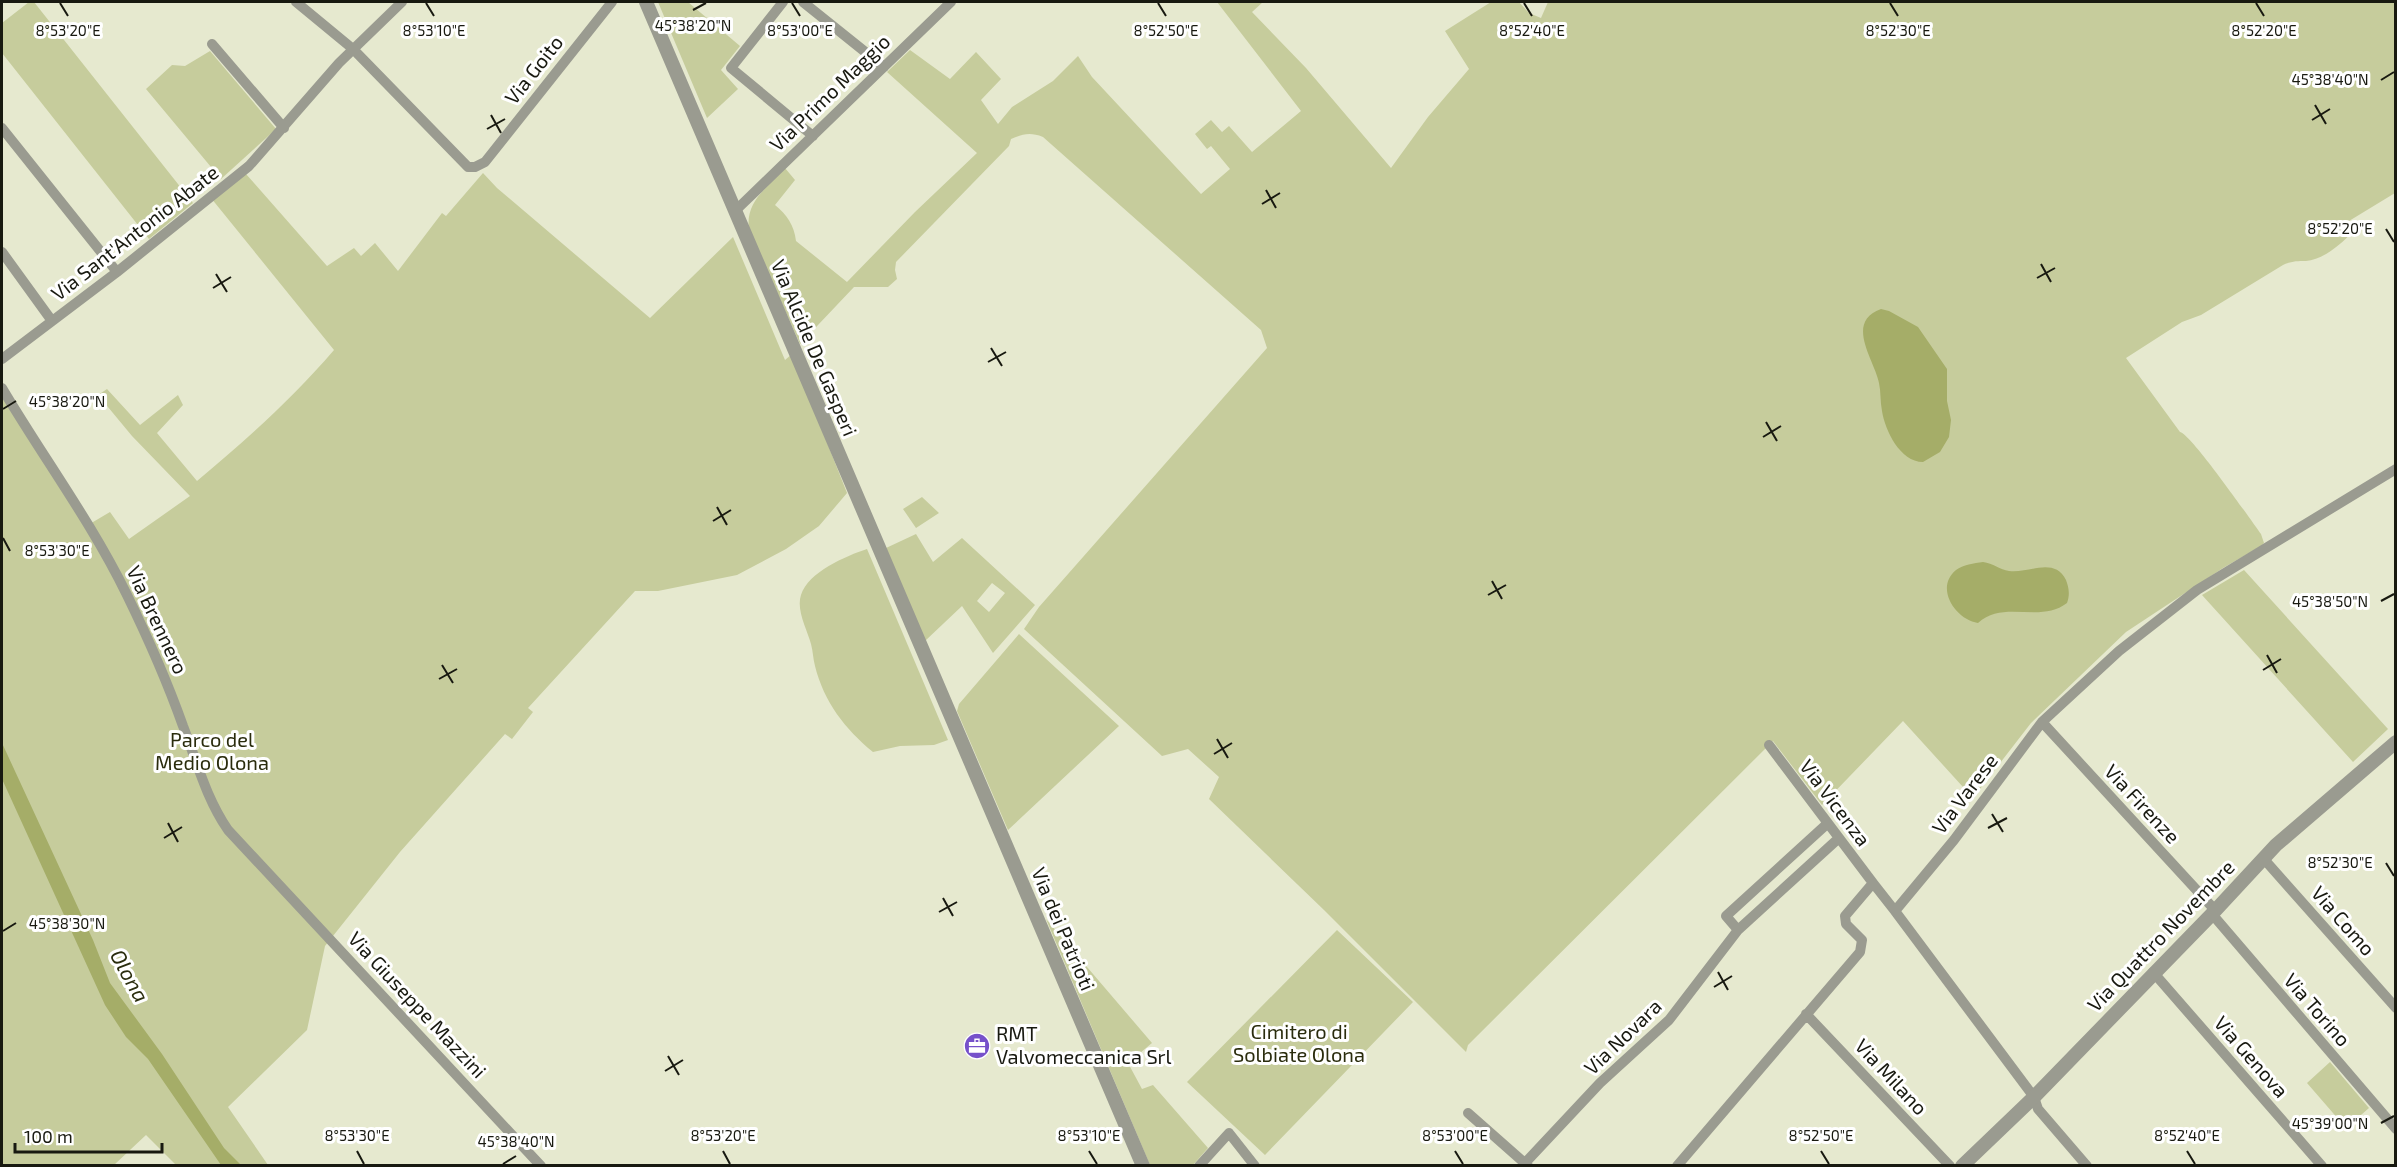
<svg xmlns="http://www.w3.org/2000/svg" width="2397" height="1167" font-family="'Exo 2',sans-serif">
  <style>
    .green { fill: #c6cc9c; fill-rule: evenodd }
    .water { fill: #a5ad68 }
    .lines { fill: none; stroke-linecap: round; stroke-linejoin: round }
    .minor { stroke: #9a9b90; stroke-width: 10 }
    .tertiary { stroke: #9a9b90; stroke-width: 14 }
    .ticks { fill: none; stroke: #181910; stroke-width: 2 }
    .labels { text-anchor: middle; stroke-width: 6; stroke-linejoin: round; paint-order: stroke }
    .street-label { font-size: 20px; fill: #181910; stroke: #fff }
    .park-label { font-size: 20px; fill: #2a2c0d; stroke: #fff }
    .poi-label { font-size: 20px; fill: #181910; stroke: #fff; text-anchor: start }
    .water-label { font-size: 21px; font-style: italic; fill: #2a2d0e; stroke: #fff }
    .ticks-label { font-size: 15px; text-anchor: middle; fill: #181910; stroke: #fff; stroke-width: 6; stroke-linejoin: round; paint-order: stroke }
  </style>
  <rect width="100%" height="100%" fill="#e6e9cf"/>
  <!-- green -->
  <path class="green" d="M29 2H34L193 203 149 239 2 53V23Z
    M658 2H688L740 46 721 70 738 89 707 118Z
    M1217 2H1263L1252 12 1306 68 1391 168 1428 117 1469 69 1445 31 1491 2H1519L1529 13 1541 18 1548 2H2395V193L2349 221 2351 233C2342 244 2322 260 2306 261 2297 261 2292 261 2283 265L2201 315 2182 322 2126 358 2180 432C2191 434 2250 519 2261 534L2264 543 2261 546 2223 568 2126 632 2031 723 1973 798 1903 721 1822 805 1773 741 1468 1045 1466 1052 1324 910 1209 799 1219 777 1188 749 1162 756 1024 629 1039 607 1267 348 1261 330 1043 137C1030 132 1023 134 1011 139L1009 146 896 262 895 270 897 279 888 287H854L800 344 749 230C745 201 767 188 785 168L795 180 775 205C787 215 794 225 796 241L847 282 915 212 977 153 887 72 910 50 950 79 976 52 1001 79 981 100 998 124 1012 107 1053 81 1078 56 1092 77 1201 194 1230 169 1211 146 1207 149 1195 134 1211 120 1222 132 1229 126 1252 152 1301 111Z
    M210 51 276 129 221 179 146 89 172 65 185 66Z
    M483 173 497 188 650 318 733 237 785 360 792 354 847 493 819 526 786 549 737 575 658 591H635L528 708 533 712 512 739 505 734 400 852 325 946 307 1030 228 1107 268 1165H176L146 1135 114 1165H2V399L8 401 88 525 110 512 129 539 190 496 132 436 98 395 107 389 140 425 178 395 183 405 157 433 197 481C246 440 292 399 334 350L211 198 246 174 327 266 354 248 361 256 375 243 398 271 442 213 446 216Z
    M922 497 939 513 916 528 903 509Z
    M916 534 933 562 962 538 1035 605 993 653 962 606 925 641 886 548ZM992 583 1005 593 989 612 977 601Z
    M867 549 948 740 934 745 900 746 873 752C845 729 824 702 815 666 813 659 813 651 811 644 807 629 796 610 801 595 808 572 846 556 867 549Z
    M2244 570 2388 729 2353 762 2202 595Z
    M1019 634 1119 726 1008 830 957 711 959 704Z
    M1046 919 1152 1043 1128 1063 1142 1089 1153 1085 1208 1148 1193 1165H1150Z
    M1337 930 1413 1002 1265 1155 1187 1082Z
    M2330 1062 2369 1108 2346 1128 2307 1083Z"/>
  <!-- water -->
  <path class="water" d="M1881 309 1889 311 1918 327 1947 369V401L1951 420 1949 437 1940 452 1923 462C1900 462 1885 430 1882 411 1880 401 1881 392 1879 383 1875 361 1844 322 1881 309Z
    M1983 562C1993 563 2000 570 2009 571 2028 574 2054 556 2066 580 2069 588 2070 595 2067 603 2040 624 2004 599 1978 623 1956 620 1934 588 1956 570 1963 565 1974 563 1983 562Z
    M2 743 93 940 110 983 162 1054 224 1148 241 1165H221L148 1059 126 1037 105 1005 2 779Z"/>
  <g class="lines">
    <!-- minor -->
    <path class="minor" d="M296 2 353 49 468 167H475L485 162 612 2
      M783 2 731 68 813 136
      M803 2 884 67
      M212 44 284 128
      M2 128 117 272
      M735 211 951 2
      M2 252 52 321
      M2 359 117 272 249 166 339 63 402 2
      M2 388C43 457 92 523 127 595 148 638 167 681 183 726 197 762 206 798 228 830L541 1166
      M2042 722 2215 910
      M1769 745 1873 883
      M2263 858 2396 1008
      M1895 911 2034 1097 2038 1109 2087 1166
      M2212 914 2396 1129
      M1738 930 1726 916 1828 823
      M2153 972 2322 1166
      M1806 1014 1950 1166
      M1468 1113 1528 1166
      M1525 1163 1600 1083 1669 1020 1738 930 1839 838
      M1199 1166 1229 1133 1255 1166
      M1677 1166 1860 952 1862 940 1846 924 1845 916 1873 883 1895 911 1954 840 2042 722 2119 651 2197 590 2396 469"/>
    <!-- tertiary -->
    <path class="tertiary" d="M646 2 1143 1166
      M1962 1166 2034 1097 2212 914 2276 845 2396 742"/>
  </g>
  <!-- ticks -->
  <path class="ticks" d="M60 3 68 16M426 3 434 16M792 3 800 16M1158 3 1166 16M1524 3 1532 16M1890 3 1898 16M2256 3 2264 16M693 10 706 3M2381 80 2394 72M2315 105 2326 124M491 115 501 133M2312 120 2330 109M487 129 505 119M1266 190 1276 208M1262 204 1280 193M2386 229 2394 242M2041 264 2051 282M216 274 227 292M2037 278 2055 268M213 288 231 277M991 348 1002 366M988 362 1006 352M3 409 16 401M1766 422 1777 441M1763 437 1781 426M717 507 727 525M713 521 731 510M3 538 10 551M1492 581 1502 599M1488 595 1506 585M2381 601 2394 594M2267 655 2277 673M442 665 453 683M2263 670 2281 659M439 679 457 669M1217 739 1228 758M1214 754 1232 743M1992 814 2003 832M168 823 178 842M1988 828 2007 818M164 838 182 827M2386 863 2394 876M943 898 953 916M939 912 957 902M3 931 16 923M1718 972 1728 990M1714 987 1732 976M668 1056 679 1075M665 1071 683 1060M2381 1123 2394 1116M357 1151 364 1164M723 1151 730 1164M1089 1151 1097 1164M1455 1151 1463 1164M1821 1151 1829 1164M2187 1151 2195 1164M503 1164 516 1156"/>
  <!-- icons -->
  <defs>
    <g id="office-disc" transform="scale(1.35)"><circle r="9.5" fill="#7651ca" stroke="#fff"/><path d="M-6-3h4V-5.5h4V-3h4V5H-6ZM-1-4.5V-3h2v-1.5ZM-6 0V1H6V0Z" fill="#fff"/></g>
  </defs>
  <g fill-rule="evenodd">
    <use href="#office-disc" x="977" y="1046"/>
  </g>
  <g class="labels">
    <!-- street labels -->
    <g class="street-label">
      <text transform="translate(534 70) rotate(-52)" y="7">Via Goito</text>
      <text transform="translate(830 93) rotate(-44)" y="7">Via Primo Maggio</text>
      <text transform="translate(135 233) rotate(-38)" y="7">Via Sant'Antonio Abate</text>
      <text transform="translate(814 348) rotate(67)" y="7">Via Alcide De Gasperi</text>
      <text transform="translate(157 620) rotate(65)" y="7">Via Brennero</text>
      <text transform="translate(1965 794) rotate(-53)" y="7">Via Varese</text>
      <text transform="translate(1835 803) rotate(53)" y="7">Via Vicenza</text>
      <text transform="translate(2142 804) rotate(47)" y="7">Via Firenze</text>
      <text transform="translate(2343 921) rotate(49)" y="7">Via Como</text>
      <text transform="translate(1063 929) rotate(67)" y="7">Via dei Patrioti</text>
      <text transform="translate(2161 936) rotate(-46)" y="7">Via Quattro Novembre</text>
      <text transform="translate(417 1005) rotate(47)" y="7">Via Giuseppe Mazzini</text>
      <text transform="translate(2317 1010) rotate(49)" y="7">Via Torino</text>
      <text transform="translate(1623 1037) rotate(-44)" y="7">Via Novara</text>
      <text transform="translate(2251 1057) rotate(49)" y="7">Via Genova</text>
      <text transform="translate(1891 1077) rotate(47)" y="7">Via Milano</text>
    </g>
    <!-- park labels -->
    <g class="park-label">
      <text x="212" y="747">Parco del<tspan x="212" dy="23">Medio Olona</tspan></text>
      <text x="1299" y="1039">Cimitero di<tspan x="1299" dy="23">Solbiate Olona</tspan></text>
    </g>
    <!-- poi labels -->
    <g class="poi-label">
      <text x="996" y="1041">RMT<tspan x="996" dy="23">Valvomeccanica Srl</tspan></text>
    </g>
    <!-- water labels -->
    <g class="water-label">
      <text transform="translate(129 976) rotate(61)" y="7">Olona</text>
    </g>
  </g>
  <g class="ticks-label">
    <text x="693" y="31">45°38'20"N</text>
    <text x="2264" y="36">8°52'20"E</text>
    <text x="1166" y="36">8°52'50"E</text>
    <text x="1532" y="36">8°52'40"E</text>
    <text x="68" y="36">8°53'20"E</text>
    <text x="434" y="36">8°53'10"E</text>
    <text x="800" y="36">8°53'00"E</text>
    <text x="1898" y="36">8°52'30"E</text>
    <text x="2330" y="85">45°38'40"N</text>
    <text x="2340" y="234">8°52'20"E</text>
    <text x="67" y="407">45°38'20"N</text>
    <text x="57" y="556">8°53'30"E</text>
    <text x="2330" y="607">45°38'50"N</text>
    <text x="2340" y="868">8°52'30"E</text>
    <text x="67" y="929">45°38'30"N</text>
    <text x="2330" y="1129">45°39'00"N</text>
    <text x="357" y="1141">8°53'30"E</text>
    <text x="723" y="1141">8°53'20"E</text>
    <text x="1089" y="1141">8°53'10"E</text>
    <text x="1455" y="1141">8°53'00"E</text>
    <text x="1821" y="1141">8°52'50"E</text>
    <text x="2187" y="1141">8°52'40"E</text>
    <text x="516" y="1147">45°38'40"N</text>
  </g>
  <!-- border -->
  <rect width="2397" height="1167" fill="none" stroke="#181910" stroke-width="6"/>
  <!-- scale -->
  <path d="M15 1143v9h147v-9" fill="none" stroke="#181910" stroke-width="3"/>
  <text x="24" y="1143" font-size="18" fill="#181910" stroke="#ffffff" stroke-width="4.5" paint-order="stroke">100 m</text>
</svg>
